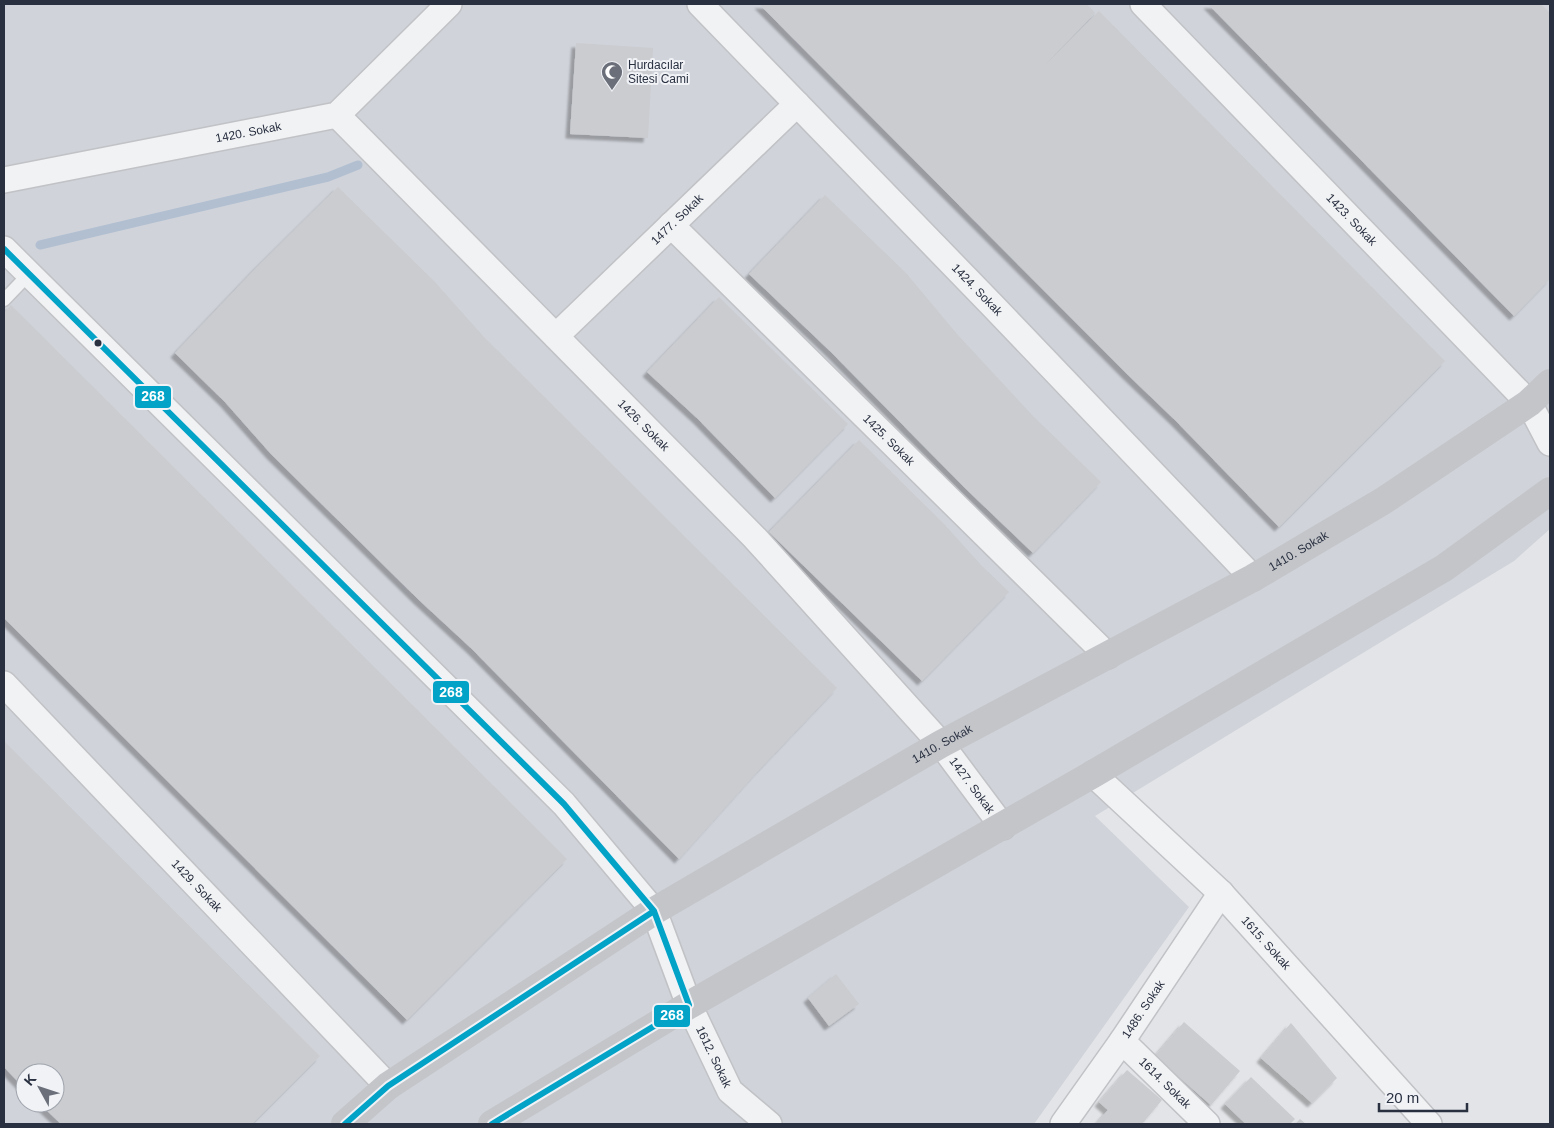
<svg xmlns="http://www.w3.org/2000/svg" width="1554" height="1128" font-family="Arial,sans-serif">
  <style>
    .built { fill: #d0d3da; fill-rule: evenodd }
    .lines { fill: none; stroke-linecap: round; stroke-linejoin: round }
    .stream { stroke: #b1bfd1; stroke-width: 9 }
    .building { fill: #cacccf; filter: url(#shadow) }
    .lane-casing { stroke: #c0c2c5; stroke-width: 15 }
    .street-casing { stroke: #c0c2c5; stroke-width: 28 }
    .lane { stroke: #f1f2f4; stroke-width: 12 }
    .street { stroke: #f1f2f4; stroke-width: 25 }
    .secondary { stroke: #c3c5c9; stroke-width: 28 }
    .bus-1-casing { stroke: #f0f2f6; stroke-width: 10 }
    .bus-1 { stroke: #02a3c7; stroke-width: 6 }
    .bus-dot { fill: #293040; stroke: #f0f2f6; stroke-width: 2 }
    .labels { text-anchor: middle; stroke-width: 4; stroke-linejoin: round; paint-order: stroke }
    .poi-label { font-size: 12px; fill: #293040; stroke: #f0f2f6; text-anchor: start }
    .street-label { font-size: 12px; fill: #293040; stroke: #f0f2f6 }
    .line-badge { stroke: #f0f2f6; stroke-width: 2 }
    .badge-label { font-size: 14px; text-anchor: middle; font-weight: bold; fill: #fff }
  </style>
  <defs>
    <filter id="shadow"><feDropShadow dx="-4.5" dy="4.5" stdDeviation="1" flood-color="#0004"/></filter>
  </defs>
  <rect width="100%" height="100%" fill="#e2e4e7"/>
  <!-- built -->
  <path class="built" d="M4 4H1550V529L1514 561 1095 816 1189 907 1034 1124H4ZM25 1073H55V1103H25Z"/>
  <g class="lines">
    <!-- stream -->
    <path class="stream" d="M40 245 328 177 358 165"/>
  </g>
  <!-- building -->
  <path class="building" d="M759 4H1087L1095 13 1045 65 1099 11 1445 361 1279 527 1176 421 1127 374Z
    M1208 4H1541L1550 13V279L1514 316Z
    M576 43 653 48 648 138 570 134Z
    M338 187 434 281 483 336 837 688 757 772 679 859 472 649 419 600 271 454 225 402 175 353 256 268Z
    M825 195 906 273 957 334 1033 416 1101 482 1033 553 965 488 831 352 749 274Z
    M719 297 848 424 775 498 698 419 647 372Z
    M11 305 567 859 407 1020 4 618V313Z
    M859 440 944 524 981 565 1009 592 922 681 769 532Z
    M4 741 320 1056 252 1124H61L39 1103H55V1073H25V1089L4 1067Z
    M836 974 859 1004 829 1026 808 998Z
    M1184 1022 1240 1071 1211 1105 1155 1056Z
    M1291 1023 1337 1078 1312 1103 1261 1058Z
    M1127 1070 1162 1100 1142 1124H1096L1108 1110 1099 1102Z
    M1251 1077 1295 1119 1290 1124H1246L1225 1104Z
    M1300 1119 1306 1124H1295Z"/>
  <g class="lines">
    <!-- lane casing -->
    <g class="lane-casing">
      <path id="lane" d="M4 300 29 274"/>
    </g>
    <!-- street casing -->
    <g class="street-casing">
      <g id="street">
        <path id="s1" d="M700 4 992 305 1253 578"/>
        <path id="s2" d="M1143 4 1529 403 1550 443"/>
        <path id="s3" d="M337 115 755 538 941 744 1003 827"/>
        <path id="s4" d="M4 180 337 115 449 4"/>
        <path id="s5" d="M671 225 1108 656"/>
        <path id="s6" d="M4 249 564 804 654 911 689 1005 730 1091 769 1124"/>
        <path id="s7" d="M556 336 797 104"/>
        <path id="s8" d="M4 684 388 1086"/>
        <path id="s9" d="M1093 774 1221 893 1429 1124"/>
        <path id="s10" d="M1122 1041 1207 1124"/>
        <path id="s11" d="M1063 1124 1122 1041 1221 893"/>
      </g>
    </g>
    <!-- lane -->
    <use href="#lane" class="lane"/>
    <!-- street -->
    <use href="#street" class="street"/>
    <!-- secondary -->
    <g class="secondary">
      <path id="s12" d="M345 1124 388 1086 654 911 941 744 1253 578 1383 501 1529 403 1550 383"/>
      <path d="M492 1124 689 1005 1093 774 1444 568 1550 491"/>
    </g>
    <!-- bus-1 casing -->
    <g class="bus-1-casing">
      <path id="bus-1" d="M4 249 564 804 654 911 689 1005 492 1124
        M345 1124 388 1086 654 911"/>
    </g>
    <!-- bus-1 -->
    <use href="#bus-1" class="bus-1"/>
  </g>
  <!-- icons -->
  <defs>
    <g id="mosque-pin" transform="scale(1.125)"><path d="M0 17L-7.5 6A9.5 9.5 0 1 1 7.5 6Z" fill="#6a6f7a" stroke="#f0f2f6"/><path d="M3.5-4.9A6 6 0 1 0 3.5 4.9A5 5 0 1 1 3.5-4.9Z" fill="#fff"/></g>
  </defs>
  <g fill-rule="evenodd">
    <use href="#mosque-pin" x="612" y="72"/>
  </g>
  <!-- markers -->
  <circle class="bus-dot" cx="98" cy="343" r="4.5"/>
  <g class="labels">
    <!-- poi labels -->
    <g class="poi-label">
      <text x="628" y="69">Hurdacılar<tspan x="628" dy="14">Sitesi Cami</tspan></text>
    </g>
    <!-- street labels -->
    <g class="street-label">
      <text dy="4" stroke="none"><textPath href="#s4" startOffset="249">1420. Sokak</textPath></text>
      <text dy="4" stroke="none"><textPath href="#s7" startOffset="168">1477. Sokak</textPath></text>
      <text dy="4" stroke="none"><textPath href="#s2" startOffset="300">1423. Sokak</textPath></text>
      <text dy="4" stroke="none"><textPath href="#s1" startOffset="398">1424. Sokak</textPath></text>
      <text dy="4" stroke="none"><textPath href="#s3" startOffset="436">1426. Sokak</textPath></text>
      <text dy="4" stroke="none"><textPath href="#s5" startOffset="306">1425. Sokak</textPath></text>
      <text dy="4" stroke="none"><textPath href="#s12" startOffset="1114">1410. Sokak</textPath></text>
      <text dy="4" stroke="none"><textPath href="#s12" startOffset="709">1410. Sokak</textPath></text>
      <text dy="4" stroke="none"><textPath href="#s3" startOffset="924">1427. Sokak</textPath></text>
      <text dy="4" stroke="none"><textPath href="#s8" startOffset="279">1429. Sokak</textPath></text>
      <text dy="4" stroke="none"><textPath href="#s9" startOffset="242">1615. Sokak</textPath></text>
      <text dy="4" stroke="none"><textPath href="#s11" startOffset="140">1486. Sokak</textPath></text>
      <text dy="4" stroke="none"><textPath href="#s6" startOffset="1086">1612. Sokak</textPath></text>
      <text dy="4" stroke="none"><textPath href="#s10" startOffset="60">1614. Sokak</textPath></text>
    </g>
  </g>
  <g class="line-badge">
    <rect x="134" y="385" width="38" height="24" rx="5" fill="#02a3c7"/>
    <rect x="432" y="680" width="38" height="24" rx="5" fill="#02a3c7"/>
    <rect x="653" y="1004" width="38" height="24" rx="5" fill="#02a3c7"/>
  </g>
  <g class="badge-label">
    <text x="153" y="401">268</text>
    <text x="451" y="697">268</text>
    <text x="672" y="1020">268</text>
  </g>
  <!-- border -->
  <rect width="1554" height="1128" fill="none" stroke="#293040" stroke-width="10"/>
  <!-- north arrow -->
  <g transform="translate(40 1088) rotate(310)"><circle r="24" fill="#f0f2f6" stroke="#a0a4ad"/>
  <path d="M0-4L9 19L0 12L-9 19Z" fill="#6a6f7a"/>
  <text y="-8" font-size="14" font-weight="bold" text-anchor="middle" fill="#293040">K</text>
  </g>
  <!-- scale -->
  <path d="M1379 1103v8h88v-8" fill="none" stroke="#293040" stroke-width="2.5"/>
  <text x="1386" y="1103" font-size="15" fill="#293040" stroke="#f0f2f6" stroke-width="4" paint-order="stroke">20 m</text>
</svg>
